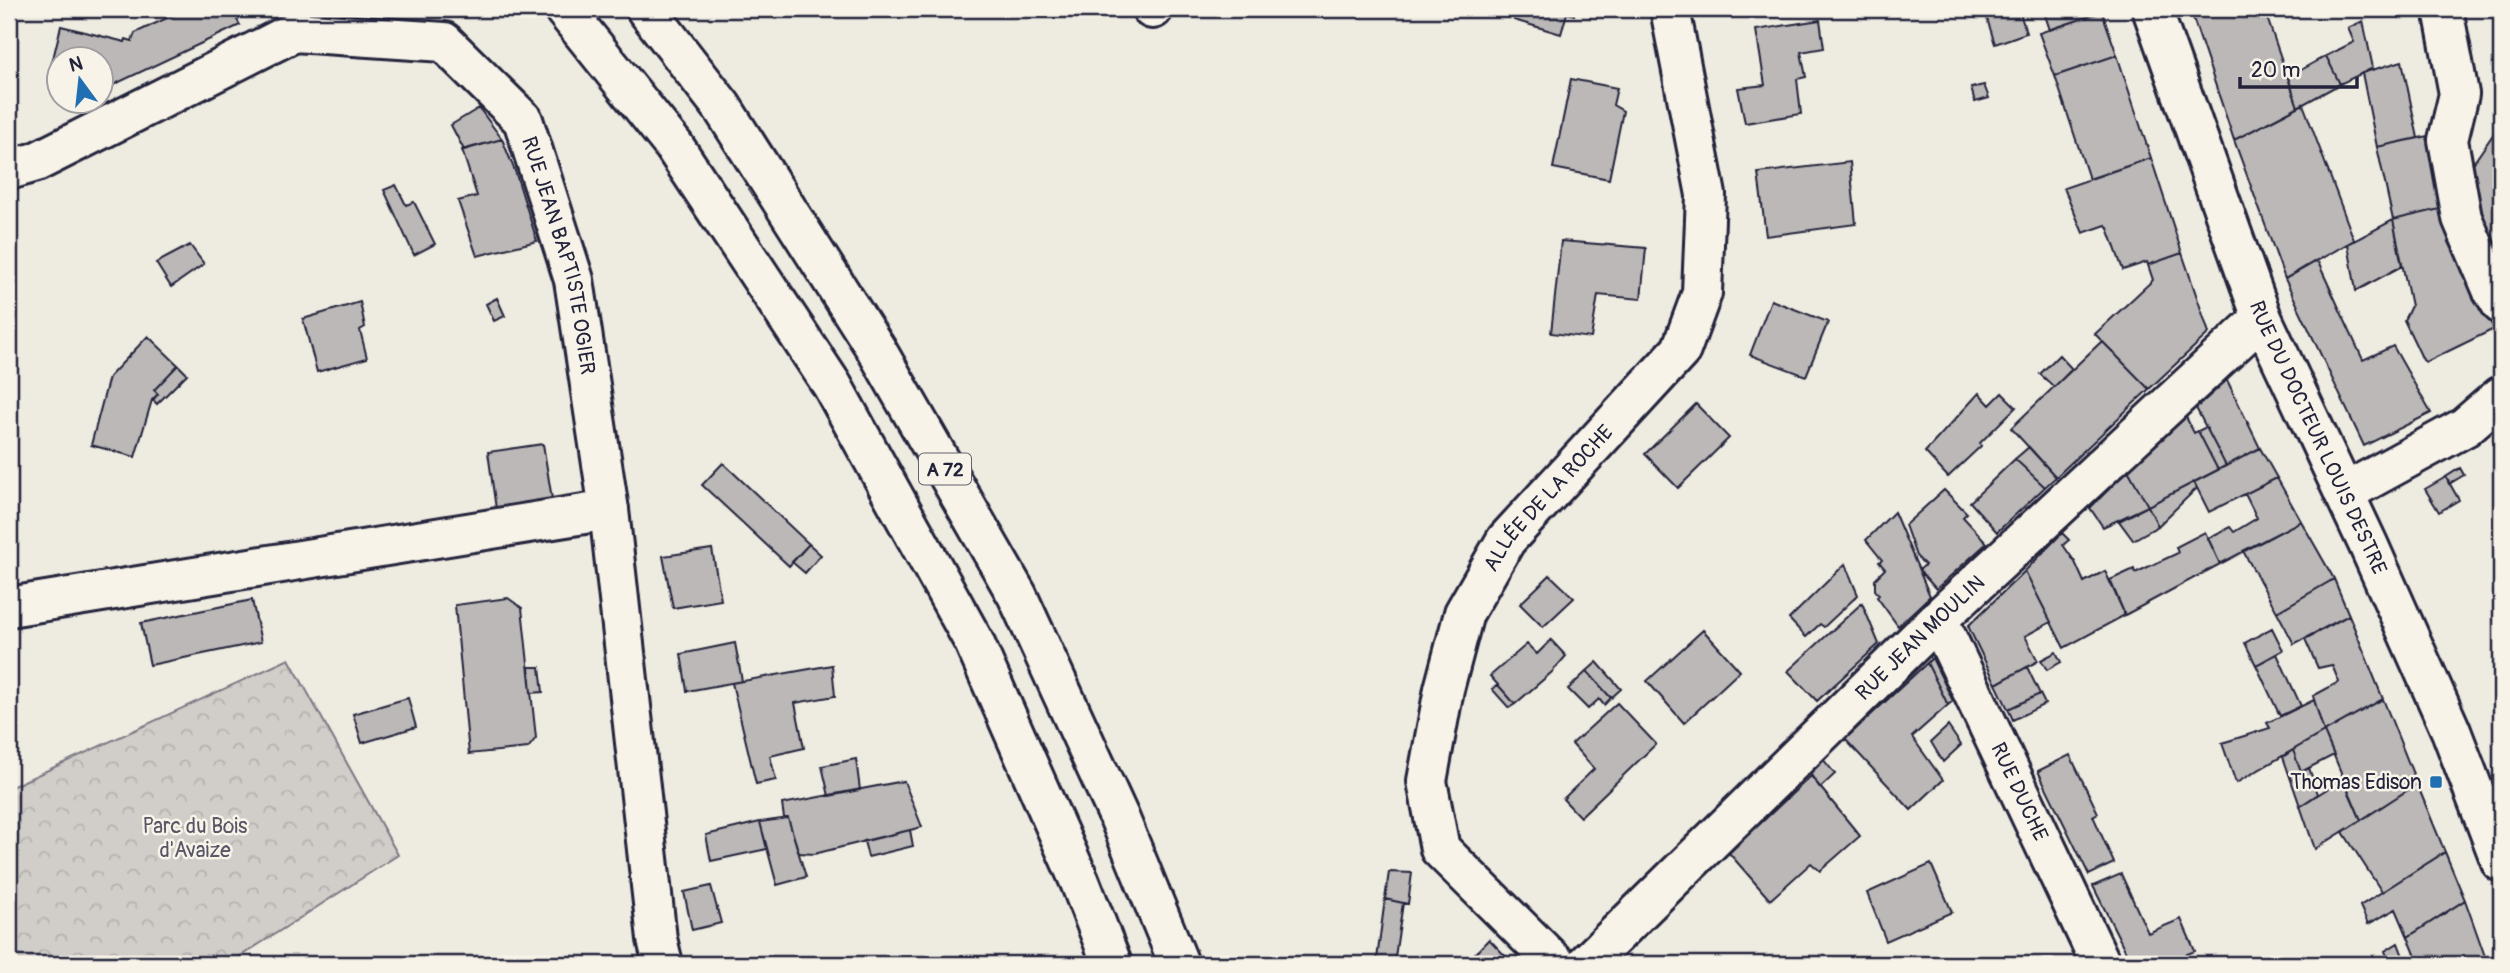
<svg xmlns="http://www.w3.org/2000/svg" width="2510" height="973" font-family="Pangolin,sans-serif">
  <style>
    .park { fill: url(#park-crowns); stroke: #7a7882; stroke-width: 2 }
    .building { fill: #bbb8b7; stroke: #22223b; stroke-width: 2 }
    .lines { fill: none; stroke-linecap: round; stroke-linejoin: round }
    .minor-casing { stroke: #22223b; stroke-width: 44 }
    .highway-casing { stroke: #22223b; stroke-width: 44 }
    .minor { stroke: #f7f3e8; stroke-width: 38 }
    .highway { stroke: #f7f3e8; stroke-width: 38 }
    .poi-dot { fill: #1f6fb2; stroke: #f7f3e8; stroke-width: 2.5 }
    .labels { text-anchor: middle; stroke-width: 5; stroke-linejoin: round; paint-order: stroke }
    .shield { fill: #f7f3e8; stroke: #62616f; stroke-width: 2 }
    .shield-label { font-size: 19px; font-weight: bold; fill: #22223b }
    .street-label { font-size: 21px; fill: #22223b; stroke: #f7f3e8 }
    .poi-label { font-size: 21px; fill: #22223b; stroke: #f7f3e8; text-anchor: end }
    .park-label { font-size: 21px; fill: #575566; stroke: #f7f3e8 }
  </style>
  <defs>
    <pattern id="park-crowns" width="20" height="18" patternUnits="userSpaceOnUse" patternTransform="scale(1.75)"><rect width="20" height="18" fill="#d1cdc9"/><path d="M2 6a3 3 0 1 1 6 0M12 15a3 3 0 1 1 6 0" fill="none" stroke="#b3b0ae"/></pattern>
  </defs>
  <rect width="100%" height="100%" fill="#eeebe1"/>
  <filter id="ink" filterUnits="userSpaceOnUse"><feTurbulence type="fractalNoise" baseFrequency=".0143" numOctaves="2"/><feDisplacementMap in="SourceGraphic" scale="14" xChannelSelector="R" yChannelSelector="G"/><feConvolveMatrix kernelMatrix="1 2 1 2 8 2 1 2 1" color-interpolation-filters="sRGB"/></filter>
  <g filter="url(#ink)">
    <!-- park -->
    <path class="park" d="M289 659 398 855 236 959 238 964H9V788Z"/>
    <!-- building -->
    <path class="building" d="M186 9H231L240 25 111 86 102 84V60H60V74L50 71 61 26 125 42 126 39 132 41 135 33Z
      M1517 9H1576L1574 15 1567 13 1561 34 1514 20Z
      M1984 9H2019L2026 33 1995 44Z
      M2043 9H2101L2102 12 2050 30Z
      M2190 9H2264L2298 107 2234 140Z
      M2102 12 2117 55 2055 76 2039 33Z
      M1820 20 1824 48 1801 52 1806 77 1797 79 1801 114 1745 123 1738 88 1765 85 1756 30Z
      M2363 21 2373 68 2340 84 2326 56 2354 42 2348 28Z
      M2117 55 2151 158 2089 179 2055 76Z
      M2326 56 2340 84 2298 107 2288 77Z
      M2402 61 2418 138 2377 147 2362 73Z
      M1571 79 1617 88 1613 105 1623 111 1609 179 1553 168Z
      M1984 85 1989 98 1975 102 1971 88Z
      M2303 104 2354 240 2285 279 2234 140Z
      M479 108 502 139 464 150 451 125Z
      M2501 123V270L2470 207 2468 171Z
      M2433 135 2444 208 2393 220 2377 147Z
      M502 139 515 171 537 241 477 256 458 201 477 196 462 150Z
      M2151 158 2182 253 2148 265 2147 262 2123 270 2108 228 2106 225 2083 233 2064 188Z
      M1850 162 1856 224 1766 236 1758 173Z
      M396 185 406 205 414 202 435 244 414 255 384 190Z
      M2444 208 2449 242 2494 329 2426 362 2423 360 2404 320 2411 306 2393 220Z
      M2393 220 2402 266 2356 291 2348 244Z
      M1561 241 1646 248 1641 299 1598 295 1591 338 1551 333Z
      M190 245 204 264 171 287 156 263Z
      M2182 253 2209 333 2149 389 2095 334 2153 280 2148 265Z
      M2317 260 2363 360 2393 346 2431 413 2364 446 2285 279Z
      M497 298 505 316 494 321 486 304Z
      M1771 300 1828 322 1806 376 1750 355Z
      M360 302 365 327 360 330 367 358 317 372 303 319Z
      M148 336 178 365 154 390 158 394 152 400 135 457 91 445 109 377Z
      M2102 341 2149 389 2056 477 2011 428Z
      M2059 355 2072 369 2054 387 2040 374Z
      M178 365 187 374 157 404 153 400 158 394 154 390Z
      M2227 380 2260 448 2226 466 2196 408Z
      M1979 393 1990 405 2002 393 2016 407 1980 443 1981 446 1948 477 1925 452Z
      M1696 404 1729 438 1678 488 1645 454Z
      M2186 417 2194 433 2198 431 2218 470 2148 506 2128 470Z
      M2206 427 2226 466 2218 470 2198 431Z
      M543 444 552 499 496 509 488 452Z
      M2029 447 2056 477 2045 487 2015 459Z
      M2260 448 2277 478 2209 512 2194 482Z
      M2015 459 2045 487 1997 532 1970 502Z
      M723 463 809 544 789 566 702 485Z
      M2460 468 2464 475 2449 484 2446 477Z
      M2128 470 2148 506 2103 527 2090 508Z
      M2446 477 2459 500 2439 512 2425 489Z
      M2277 478 2301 521 2220 564 2208 538 2230 527 2234 532 2257 518 2245 494Z
      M2194 482 2197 488 2158 526 2148 506Z
      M1944 490 1967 513 1963 517 1987 543 1936 589 1919 570 1925 565 1916 556 1905 525Z
      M2148 506 2158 526 2133 540 2119 521Z
      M1894 512 1930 596 1898 626 1877 597 1879 595 1875 590V579L1885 569 1879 562 1882 560 1866 540Z
      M2301 521 2334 579 2277 612 2243 551Z
      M2205 532 2220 564 2125 615 2110 580 2134 569 2135 573 2178 553 2176 547Z
      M2062 533 2069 540 2063 545 2075 562 2084 582 2105 571 2125 615 2064 648 2025 571Z
      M809 544 821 555 805 573 792 562Z
      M712 549 721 600 673 608 663 556Z
      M1845 564 1858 595 1824 627 1820 624 1806 637 1789 619Z
      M2025 571 2051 622 2025 636 2038 661 1996 684 1968 626Z
      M1550 575 1574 598 1543 627 1520 604Z
      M2334 579 2349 615 2294 644 2277 612Z
      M508 598 522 608 536 738 528 748 469 754 455 605Z
      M252 600 261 642 150 665 141 623Z
      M1862 603 1879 644 1817 701 1788 671Z
      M2349 615 2383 699 2324 732 2313 696 2339 682 2332 665 2318 668 2305 639Z
      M2272 628 2283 650 2256 665 2245 643Z
      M1703 630 1740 671 1684 723 1647 681Z
      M1551 640 1566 656 1552 672 1515 704 1490 676 1527 644 1537 654Z
      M735 643 742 681 687 691 681 654Z
      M2056 652 2061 662 2047 670 2041 660Z
      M2277 654 2301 706 2280 716 2256 665Z
      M1932 658 1953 701 1948 705 1927 663Z
      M1597 662 1621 689 1611 698 1587 671Z
      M1927 663 1948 705 1912 737 1943 780 1911 810 1845 739Z
      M832 665 835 696 795 703 804 748 770 756 776 780 756 784 732 683Z
      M529 667H540L543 692 531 693Z
      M2027 667 2040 694 2008 709 1996 684Z
      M1587 671 1611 698 1604 705 1599 699 1588 709 1568 689Z
      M1498 685 1515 704 1509 708 1492 689Z
      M2040 694 2045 704 2013 720 2008 709Z
      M408 698 416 727 362 743 353 714Z
      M2383 699 2417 784 2361 820 2324 732Z
      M2314 700 2324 732 2236 783 2222 743 2270 728 2267 723Z
      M1617 703 1656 744 1580 817 1563 799 1594 769 1572 744Z
      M1948 726 1961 745 1943 762 1931 742Z
      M2324 732 2334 755 2301 772 2293 750Z
      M2293 750 2301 772 2309 768 2318 794 2300 806 2283 757Z
      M2070 755 2098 813 2093 816 2114 863 2089 875 2038 771Z
      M856 759 860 790 829 796 822 766Z
      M1823 759 1835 774 1820 788 1809 772Z
      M1811 776 1860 836 1820 871 1811 863 1770 900 1729 853Z
      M2343 779 2361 820 2315 849 2300 806Z
      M904 781 922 827 814 854 799 853 788 818H784L782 804Z
      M2417 784 2445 852 2382 892 2343 832Z
      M788 818 806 877 777 885 760 822Z
      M760 822 767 849 711 861 706 835Z
      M910 830 913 846 868 857 864 841Z
      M2445 852 2465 900 2408 937 2396 909 2368 924 2360 906Z
      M1931 864 1952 912 1886 941 1867 893Z
      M1389 872 1412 873 1408 904 1385 899Z
      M2121 874 2148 933 2181 919 2195 951 2163 964H2132L2093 886Z
      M711 886 721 923 692 930 684 892Z
      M1385 899 1403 903 1395 957 1402 964H1382L1377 959Z
      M2465 900 2487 962 2483 964H2419L2408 937Z
      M1489 939 1513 964H1465Z
      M2398 943 2406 964H2390L2385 951Z"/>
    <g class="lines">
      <!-- minor casing -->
      <g class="minor-casing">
        <g id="minor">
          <path d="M1152 9H1153"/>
          <path id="s1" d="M2152 9 2262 318 2368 544 2451 731 2501 862"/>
          <path d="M2443 9 2459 94 2448 140 2462 218 2492 289 2501 304"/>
          <path id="s2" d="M9 170 36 162 294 32 444 42 523 120 574 280 609 510 657 939 663 964"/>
          <path d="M2344 493 2465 427 2501 396"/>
          <path d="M9 607 609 510"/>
          <path id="s3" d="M1938 619 2101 964"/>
          <path id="s4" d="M1556 964 1440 849 1427 781 1444 689 1464 613 1506 540 1681 350 1702 293 1706 195 1670 9"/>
          <path id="s5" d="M1586 964 1938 619 2262 318"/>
        </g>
      </g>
      <!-- highway casing -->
      <g class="highway-casing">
        <path id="highway" d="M564 9 674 146 832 385 974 642 1080 882 1112 964
          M646 9 722 107 876 349 1017 595 1119 817 1179 964"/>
      </g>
      <!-- minor -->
      <use href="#minor" class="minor"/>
      <!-- highway -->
      <use href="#highway" class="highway"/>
    </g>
  </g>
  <!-- markers -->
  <rect class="poi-dot" x="2429" y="775" width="14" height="14" rx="3.5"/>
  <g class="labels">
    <!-- shield labels -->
    <rect class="shield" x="919" y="453.5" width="52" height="31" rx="5"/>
    <g class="shield-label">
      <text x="945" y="476">A 72</text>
    </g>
    <!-- street labels -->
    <g class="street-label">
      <text dy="7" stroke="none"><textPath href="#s2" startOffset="719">RUE JEAN BAPTISTE OGIER</textPath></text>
      <text dy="7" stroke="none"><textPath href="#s1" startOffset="460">RUE DU DOCTEUR LOUIS DESTRE</textPath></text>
      <text dy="7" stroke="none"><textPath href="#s4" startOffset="548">ALLÉE DE LA ROCHE</textPath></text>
      <text dy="7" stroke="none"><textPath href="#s5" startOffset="467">RUE JEAN MOULIN</textPath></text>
      <text dy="7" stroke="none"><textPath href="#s3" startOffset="191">RUE DUCHE</textPath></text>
    </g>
    <!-- poi labels -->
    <g class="poi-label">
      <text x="2422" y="789">Thomas Edison</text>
    </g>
    <!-- park labels -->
    <g class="park-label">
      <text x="195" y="833">Parc du Bois<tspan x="195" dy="24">d'Avaize</tspan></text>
    </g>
  </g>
  <!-- margin -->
  <rect width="2510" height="973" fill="none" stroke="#f7f3e8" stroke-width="35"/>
  <rect x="18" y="18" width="2475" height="938" fill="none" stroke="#22223b" stroke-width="2.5" filter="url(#ink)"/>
  <!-- north arrow -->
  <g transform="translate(80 80) rotate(345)"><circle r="33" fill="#f7f3e8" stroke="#a29fa3" stroke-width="2"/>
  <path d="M0-5L12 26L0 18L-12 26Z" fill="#1f6fb2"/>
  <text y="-10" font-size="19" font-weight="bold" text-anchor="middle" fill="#22223b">N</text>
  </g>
  <!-- scale -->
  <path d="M2240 77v10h117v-10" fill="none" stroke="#22223b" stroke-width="3.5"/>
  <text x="2251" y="77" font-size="21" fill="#22223b" stroke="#f7f3e8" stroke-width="5" paint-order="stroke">20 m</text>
</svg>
